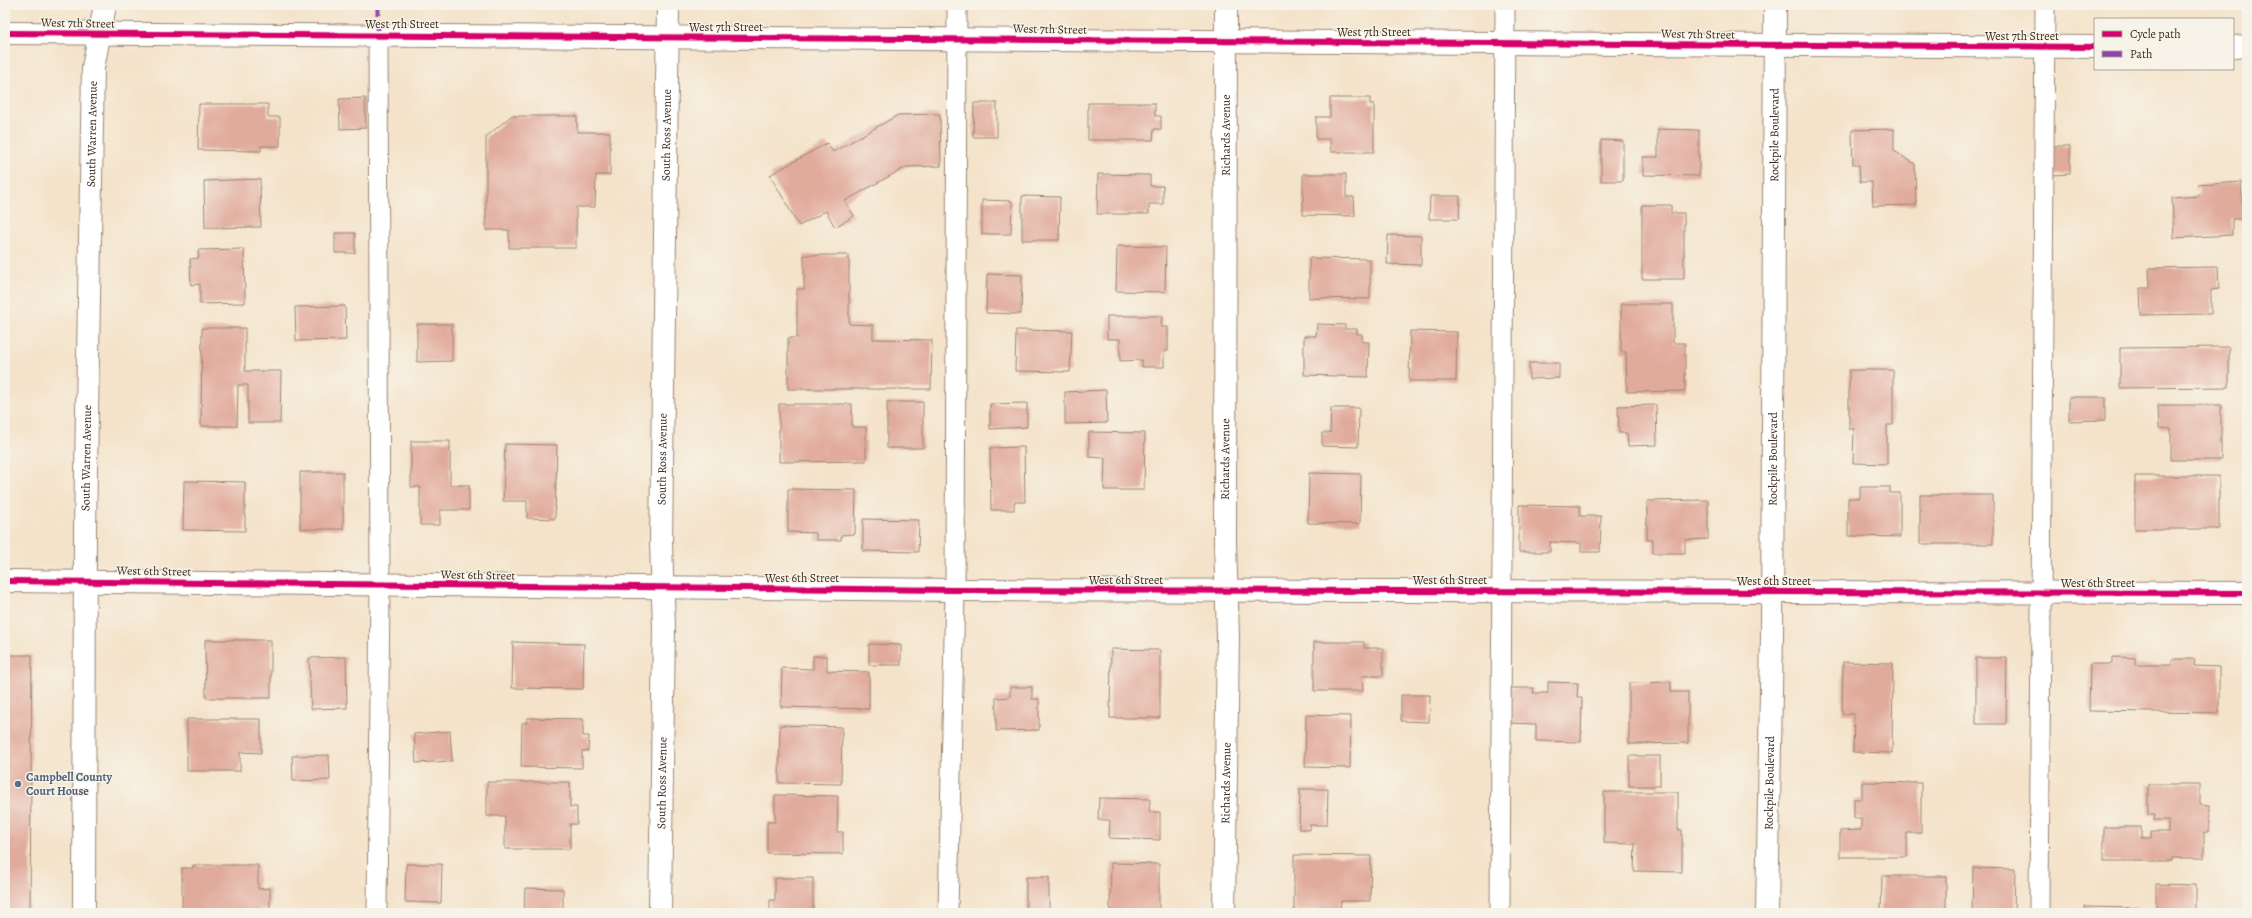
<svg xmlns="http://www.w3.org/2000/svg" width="2252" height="918" font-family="Alegreya,serif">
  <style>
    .building { fill: #e1ab9c }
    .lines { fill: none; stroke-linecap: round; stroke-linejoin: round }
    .service-casing { stroke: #988674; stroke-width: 21 }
    .minor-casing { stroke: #988674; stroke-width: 24 }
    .service { stroke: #fff; stroke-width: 19 }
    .minor { stroke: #fff; stroke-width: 22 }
    .quiet { stroke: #8e44ad; stroke-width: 5; stroke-dasharray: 10 5; stroke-linecap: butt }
    .cycleway-casing { stroke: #f7f3e8; stroke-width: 8 }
    .cycleway { stroke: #d6006c; stroke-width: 6 }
    .service-dot { fill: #5c6f8a; stroke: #f7f3e8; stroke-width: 1.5 }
    .labels { text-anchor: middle; stroke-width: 3; stroke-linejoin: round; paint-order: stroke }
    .street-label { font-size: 12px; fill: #3b2a1e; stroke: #f7f3e8 }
    .service-label { font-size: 12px; font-weight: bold; fill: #4e5e75; stroke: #f7f3e8; text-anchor: start }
  </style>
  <rect width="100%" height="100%" fill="#f7f3e8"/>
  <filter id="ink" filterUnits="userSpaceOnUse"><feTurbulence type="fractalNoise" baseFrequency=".025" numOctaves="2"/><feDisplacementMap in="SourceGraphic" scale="8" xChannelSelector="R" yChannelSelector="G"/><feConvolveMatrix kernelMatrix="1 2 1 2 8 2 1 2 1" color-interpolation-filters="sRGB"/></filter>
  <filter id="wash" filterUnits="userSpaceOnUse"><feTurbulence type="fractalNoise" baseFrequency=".012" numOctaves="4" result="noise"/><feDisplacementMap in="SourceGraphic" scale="16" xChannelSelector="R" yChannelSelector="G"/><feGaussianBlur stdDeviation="0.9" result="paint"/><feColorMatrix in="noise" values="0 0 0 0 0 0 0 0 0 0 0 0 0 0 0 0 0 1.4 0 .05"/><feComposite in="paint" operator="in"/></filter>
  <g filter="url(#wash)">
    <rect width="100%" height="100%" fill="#f4e3ca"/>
    <g id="blocks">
      <!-- building -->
      <path class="building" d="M1326 5H1342V6L1326 7Z
        M365 98 366 128 340 129 339 99Z
        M1330 98H1370V104H1374V152H1331L1330 139H1316V117H1330Z
        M974 103H997V137H973Z
        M1088 103H1155V116H1161V129H1154L1153 140H1088Z
        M199 104H268V117H280V146H261V151L198 150Z
        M940 114 941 166 906 167 845 201 854 216 835 227 826 211 799 226 770 175 827 143 833 152 898 115Z
        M511 116H577V132H610V175H596L595 207H576V248H509V230H486V137Z
        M1658 129 1699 130V176L1643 175V157H1658Z
        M1894 129V151L1915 164 1916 205 1873 206 1872 182H1860L1859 165H1853L1852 130Z
        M1601 140 1623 141V181H1601Z
        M2052 146H2070V174L2053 175Z
        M1098 174 1150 175V186H1163V204H1149V214H1097Z
        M1303 174H1346V197H1354L1355 216 1303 215Z
        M260 179 261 227 205 228 204 181Z
        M2241 182 2243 219H2232V235L2174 238 2172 198 2199 196 2198 185Z
        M1022 196 1060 197 1059 240H1022Z
        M1430 196H1460L1459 219H1429Z
        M982 200 1012 201 1011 234H982Z
        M1642 205H1671V213H1684V279H1642Z
        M335 233H355V253H335Z
        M1388 235 1421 236V265L1387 264Z
        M1117 246 1166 247 1165 292 1116 291Z
        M244 249 245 303 200 304V284L191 285 190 259 199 258 198 250Z
        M804 255H849V324L873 325V339L932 340 931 389H788V338H797V289H804Z
        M1309 258 1370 259V299L1309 298Z
        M2218 267 2219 289 2211 290V314L2141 315 2140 288H2150L2149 268Z
        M987 274 1022 275 1021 314 986 313Z
        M1621 304H1673V343H1685V391L1627 392 1626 352H1621Z
        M345 306 346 340 296 341 295 307Z
        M1107 316H1162L1161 327H1168V351H1164V367H1142V360L1120 361V339H1107Z
        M417 324H452V361L417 362Z
        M1317 324 1345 325V329H1357V334H1362V342H1369L1368 377 1304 375V336H1316Z
        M202 328H245V371H281L280 423H248V385H238L237 426H201Z
        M1016 330 1072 331 1070 372 1015 371Z
        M1410 331 1457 332 1456 381H1409Z
        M2229 347V387L2120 388V348Z
        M1529 363H1559V378L1529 379Z
        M1849 370H1893V425H1887V464L1853 463 1854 429H1849Z
        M1106 390 1107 423 1065 424V392Z
        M2069 397H2105V420L2069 421Z
        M887 402H923V448H887Z
        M1027 403V427L990 429V404Z
        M779 404H852V427H866V461L779 462Z
        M1656 405 1657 445 1628 446 1627 433H1619L1618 406Z
        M2158 405H2221V460H2171V429L2159 428Z
        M1331 408H1359L1358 447 1322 446V433H1330Z
        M1089 432 1145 433 1144 490H1104L1105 458 1089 457Z
        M411 441H450V485H469V510H440V525H420V487H411Z
        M505 444 557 445 555 519 527 518V501H503Z
        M1024 447 1025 502H1014V510H991L990 448Z
        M300 472H343V529H300Z
        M1309 473 1361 474 1360 524 1308 523Z
        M2135 476H2219V529H2135Z
        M184 481 245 482V531L183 530Z
        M1860 487H1890V493H1900V537L1848 536V498H1860Z
        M788 489 856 490 855 534 841 535V540H816V533L788 532Z
        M1920 495H1993V544H1920Z
        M1708 500V539L1685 540V553H1653V540H1647V501Z
        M1519 505 1580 506V516H1601L1600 552H1581V543L1550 542V552H1519Z
        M863 519 919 520 918 552 863 551Z
        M205 640H271V698H206Z
        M513 642 584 644 583 689 512 688Z
        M1314 642H1364V648H1383V676H1362L1363 691H1314Z
        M869 644 901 645V665H869Z
        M1111 649 1160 650V718H1110Z
        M5 655H32L30 913H5Z
        M813 656H827V671L869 672V709L781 707 782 668 813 669Z
        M346 657 347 708 311 709 309 658Z
        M2112 657 2135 658V665H2172V659H2195L2194 666 2219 667V713L2089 711 2090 664H2112Z
        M1976 658H2007L2006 724H1976Z
        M1843 662 1893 663 1892 753 1853 752 1854 714H1842Z
        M1548 682 1578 683 1577 697H1582L1581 742 1536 741V724L1506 723 1507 688H1534L1533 693H1548Z
        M1671 682V692H1688V743L1629 744V683Z
        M1010 687H1032V699H1039V730L996 731V698L1010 697Z
        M1401 695H1430L1429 722 1401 721Z
        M1306 715 1351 716 1350 768 1305 767Z
        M527 718 583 719V736H589L588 751H582V768L521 767 522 723H527Z
        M187 719H261V753L240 752V771H187Z
        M780 725 842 727 841 784 779 783Z
        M450 731 452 761 416 763 414 734Z
        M329 755 330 780 293 781 292 756Z
        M1629 756H1660V786H1629Z
        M487 782H570V807H577V824H570V849H505V816H487Z
        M1862 782 1921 783V833H1907V857H1840V831L1861 830V818H1854V799H1862Z
        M2148 784H2200V804L2209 805V832H2204V858H2172V861H2104V827H2141V838H2151V832H2168V820H2154L2155 814H2148Z
        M1300 789H1328L1327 825H1310V830L1299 829Z
        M1604 792H1678V830H1682V872L1634 871 1635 844 1604 843Z
        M775 795 838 796 837 832H843V854L767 853V822H775Z
        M1099 798 1150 799 1149 812H1160V840L1109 838 1110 820H1098Z
        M1294 855 1371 856 1370 901H1341L1340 910H1294Z
        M1111 863 1159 864V912L1110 911Z
        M406 864H442L441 903 405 902Z
        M193 865H258V889L270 888V909H259V913H182V868H193Z
        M1973 868 2015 869 2014 913H1972Z
        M1882 876H1946V913H1881Z
        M1026 877H1049V913H1026Z
        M775 878H813V913H770V900H775Z
        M2156 884 2196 885V913H2156Z
        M525 888 563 889V913H524Z
        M2085 907 2138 908V913H2085Z
        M1648 911 1669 912V913H1648Z"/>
    </g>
  </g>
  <g filter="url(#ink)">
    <use href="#blocks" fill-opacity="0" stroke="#988674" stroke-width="1"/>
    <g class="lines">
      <!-- service casing -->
      <g class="service-casing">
        <path id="service" d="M377 913 380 585 378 35
          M948 913 955 590 957 5
          M1500 913 1505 5
          M2039 913 2045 5"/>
      </g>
      <!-- minor casing -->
      <g class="minor-casing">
        <g id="minor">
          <path d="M5 33 2095 47"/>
          <path d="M2233 47 2247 46"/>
          <path d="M5 581 955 590 2247 593"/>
          <path id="s1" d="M84 913 85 529 93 68 105 5"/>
          <path id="s2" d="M660 913 664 627 661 543 668 5"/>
          <path id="s3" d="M1224 913 1228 636 1225 543 1226 5"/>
          <path id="s4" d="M1767 913 1772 634 1775 5"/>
        </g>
      </g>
      <!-- service -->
      <use href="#service" class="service"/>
      <!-- minor -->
      <use href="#minor" class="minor"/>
      <!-- quiet -->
      <path class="quiet" d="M378 5V35"/>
      <!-- cycleway casing -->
      <g class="cycleway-casing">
        <path id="cycleway" d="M5 33 2095 47
          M5 581 955 590 2247 593"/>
      </g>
      <!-- cycleway -->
      <use href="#cycleway" class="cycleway"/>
    </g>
  </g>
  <!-- markers -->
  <circle class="service-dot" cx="18" cy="784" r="4"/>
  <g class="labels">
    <!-- street labels -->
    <g class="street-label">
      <text transform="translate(78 23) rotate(1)" y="4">West 7th Street</text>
      <text x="402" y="28">West 7th Street</text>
      <text x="726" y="31">West 7th Street</text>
      <text transform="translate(1050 29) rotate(1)" y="4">West 7th Street</text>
      <text x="1374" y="36">West 7th Street</text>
      <text transform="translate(1698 34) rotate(1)" y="4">West 7th Street</text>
      <text x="2022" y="40">West 7th Street</text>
      <text dy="4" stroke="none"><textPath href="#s1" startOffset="779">South Warren Avenue</textPath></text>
      <text dy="4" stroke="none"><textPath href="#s2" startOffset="778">South Ross Avenue</textPath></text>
      <text dy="4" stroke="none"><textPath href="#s3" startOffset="778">Richards Avenue</textPath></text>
      <text dy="4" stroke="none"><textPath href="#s4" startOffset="778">Rockpile Boulevard</textPath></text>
      <text dy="4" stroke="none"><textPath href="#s1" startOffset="455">South Warren Avenue</textPath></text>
      <text dy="4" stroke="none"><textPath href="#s2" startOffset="454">South Ross Avenue</textPath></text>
      <text dy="4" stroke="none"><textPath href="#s3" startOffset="454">Richards Avenue</textPath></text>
      <text dy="4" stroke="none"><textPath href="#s4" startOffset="454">Rockpile Boulevard</textPath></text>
      <text transform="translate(154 571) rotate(1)" y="4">West 6th Street</text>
      <text transform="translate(478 575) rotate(1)" y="4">West 6th Street</text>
      <text x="802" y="582">West 6th Street</text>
      <text x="1126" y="584">West 6th Street</text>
      <text x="1450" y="584">West 6th Street</text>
      <text x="1774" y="585">West 6th Street</text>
      <text x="2098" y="587">West 6th Street</text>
      <text dy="4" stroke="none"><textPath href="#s2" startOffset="130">South Ross Avenue</textPath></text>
      <text dy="4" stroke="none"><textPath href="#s3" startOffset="130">Richards Avenue</textPath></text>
      <text dy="4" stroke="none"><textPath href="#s4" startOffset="130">Rockpile Boulevard</textPath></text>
    </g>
    <!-- service labels -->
    <g class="service-label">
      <text x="26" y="781">Campbell County<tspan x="26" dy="14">Court House</tspan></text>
    </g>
  </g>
  <!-- margin -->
  <rect width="2252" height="918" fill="none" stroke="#f7f3e8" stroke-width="20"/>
  <!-- legend -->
  <rect x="2094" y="18" width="140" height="52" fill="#f7f3e8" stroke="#aca397"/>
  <rect x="2102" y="31" width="20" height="6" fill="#d6006c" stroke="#aca397"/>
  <text x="2130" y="38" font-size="12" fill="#3b2a1e">Cycle path</text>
  <rect x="2102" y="51" width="20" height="6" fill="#8e44ad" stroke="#aca397"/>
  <text x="2130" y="58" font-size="12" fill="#3b2a1e">Path</text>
</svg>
